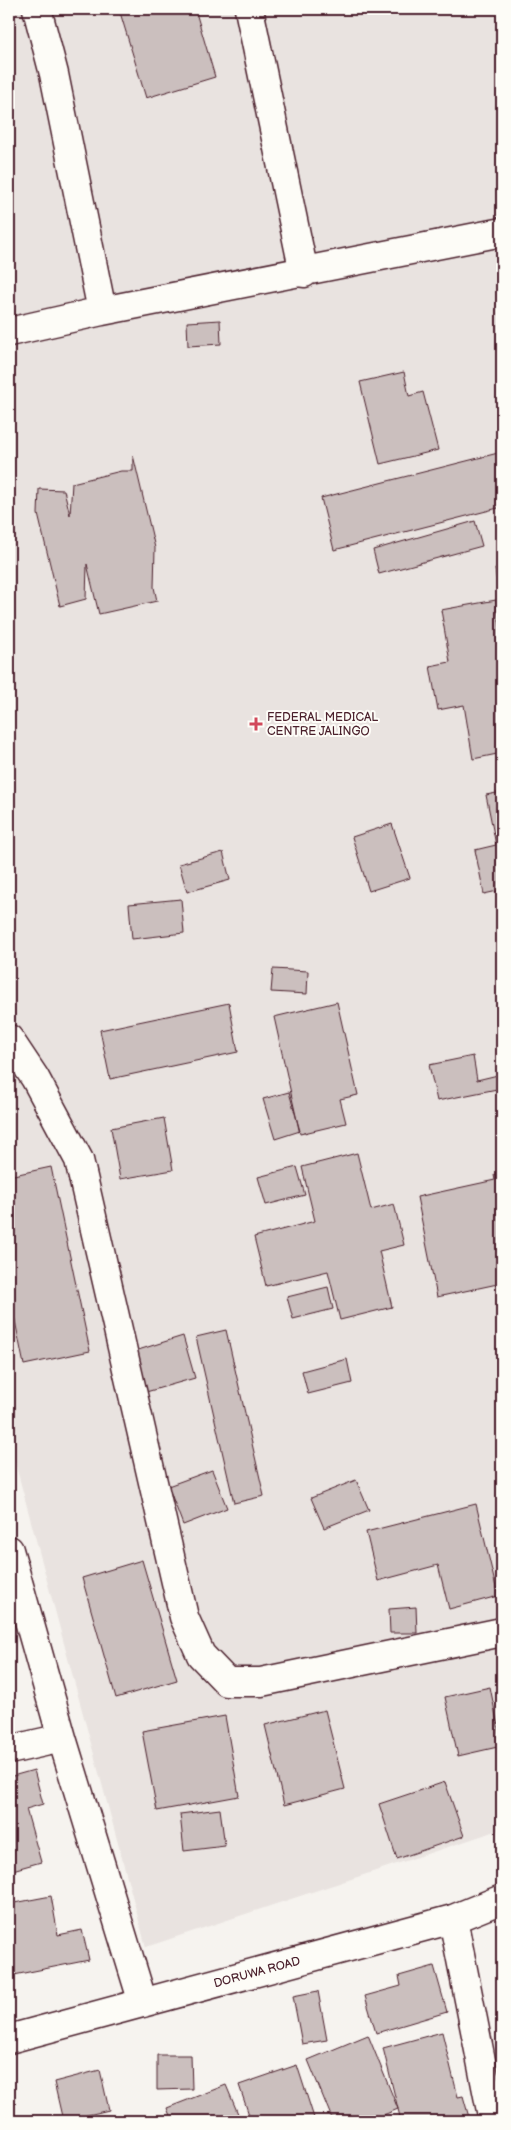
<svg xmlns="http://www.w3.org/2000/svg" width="511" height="2130" font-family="'Balsamiq Sans',sans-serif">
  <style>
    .built { fill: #e9e3e0 }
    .building { fill: #cbbfbe; stroke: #4a1f2b }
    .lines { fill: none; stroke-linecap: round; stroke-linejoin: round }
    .minor-casing { stroke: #4a1f2b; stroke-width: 31 }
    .minor { stroke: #fdfcf7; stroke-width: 28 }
    .poi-dot { fill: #d1495b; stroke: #fdfcf7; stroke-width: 2 }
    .labels { text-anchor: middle; stroke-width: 4; stroke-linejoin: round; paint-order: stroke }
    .poi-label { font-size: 12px; fill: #4a1f2b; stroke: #fdfcf7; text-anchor: start }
    .street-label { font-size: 12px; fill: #4a1f2b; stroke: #fdfcf7 }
  </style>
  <rect width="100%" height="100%" fill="#f6f3ef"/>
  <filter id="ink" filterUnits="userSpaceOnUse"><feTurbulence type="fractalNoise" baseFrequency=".02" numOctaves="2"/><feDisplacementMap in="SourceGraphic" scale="10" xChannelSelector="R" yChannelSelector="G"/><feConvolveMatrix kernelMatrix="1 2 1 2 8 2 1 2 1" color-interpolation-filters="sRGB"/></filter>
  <g filter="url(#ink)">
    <!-- built -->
    <path class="built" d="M9 9H502V1829L146 1947 9 1440Z"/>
    <!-- building -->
    <path class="building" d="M119 9H195L215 77 146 98Z
      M220 320 221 344 188 346 187 322Z
      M404 372 409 396 423 392 438 450 380 464 360 382Z
      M502 452V507L334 550 321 498Z
      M133 455 155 548 154 587 157 601 99 614 87 564 86 599 60 606 38 514 39 489 64 490 70 515 72 483 121 471H133Z
      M475 521 482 546 379 574 373 550Z
      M502 568V590H498L495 569Z
      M496 600 502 639V753L473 759 464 705 438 710 430 666 450 662 441 610Z
      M502 792V890L484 894 475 850 496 845 486 795Z
      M392 824 410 878 369 891 352 837Z
      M223 852 230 880 187 892 179 864Z
      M181 899 184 933 132 939 129 904Z
      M273 969 308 971 307 994 271 992Z
      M337 1002 358 1095 340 1099 346 1123 300 1134 274 1017Z
      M229 1003 238 1052 110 1079 100 1030Z
      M473 1056 477 1080 502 1074V1088L437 1101 429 1065Z
      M289 1092 300 1131 275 1139 263 1099Z
      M164 1118 173 1170 120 1179 111 1128Z
      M357 1153 371 1210 394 1204 404 1245 379 1251 392 1307 340 1320 328 1271 266 1286 254 1237 315 1221 302 1167Z
      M51 1167 90 1351 24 1365 9 1291V1176Z
      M297 1167 305 1195 266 1205 258 1177Z
      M502 1173V1283L437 1297 417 1197 495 1180 494 1175Z
      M328 1287 333 1309 293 1319 287 1297Z
      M226 1330 264 1496 234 1503 196 1337Z
      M183 1336 195 1378 146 1392 135 1351Z
      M347 1359 352 1383 308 1394 302 1371Z
      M212 1470 227 1508 183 1525 168 1486Z
      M356 1480 369 1510 324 1528 311 1498Z
      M476 1504 498 1596 449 1609 438 1565 378 1581 366 1532Z
      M142 1560 177 1680 116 1698 82 1578Z
      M416 1607 417 1633H390L389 1609Z
      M490 1687 502 1746 458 1756 445 1697Z
      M325 1710 345 1789 284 1805 265 1725Z
      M225 1716 239 1796 157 1811 142 1731Z
      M34 1770 43 1804 26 1809 41 1862 9 1871V1777Z
      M445 1782 464 1836 397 1859 379 1804Z
      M220 1809 225 1846 184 1851 180 1814Z
      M51 1896 58 1935 82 1930 89 1960 9 1976V1904Z
      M434 1966 447 2012 376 2033 365 1996 401 1986 399 1976Z
      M318 1991 327 2040 302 2044 293 1996Z
      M442 2032 458 2097 463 2096 470 2121H401L383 2048Z
      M368 2035 398 2109 369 2121H333L308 2060Z
      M157 2055H191L192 2089 157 2090Z
      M297 2065 315 2121H251L239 2085Z
      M100 2070 109 2110 63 2121 54 2082Z
      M226 2085 241 2121H172L167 2108Z"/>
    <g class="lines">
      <!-- minor casing -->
      <g class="minor-casing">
        <path id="minor" d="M37 9 54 74 102 311
          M249 9 304 273
          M9 332 102 311 502 232
          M9 1039 35 1078 79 1160 184 1617 201 1655 227 1682H261L502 1632
          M9 1550 62 1738 143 2003
          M9 1750 62 1738
          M453 1919 493 2121
          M9 2039 453 1919 502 1899"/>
      </g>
      <!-- minor -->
      <use href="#minor" class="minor"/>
    </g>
  </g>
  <!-- markers -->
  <path class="poi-dot" d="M253.5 716.5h5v5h5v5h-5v5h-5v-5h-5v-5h5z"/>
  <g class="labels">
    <!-- poi labels -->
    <g class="poi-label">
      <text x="267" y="721">FEDERAL MEDICAL<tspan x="267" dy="14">CENTRE JALINGO</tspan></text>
    </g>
    <!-- street labels -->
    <g class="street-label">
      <text transform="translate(257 1972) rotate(-15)" y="4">DORUWA ROAD</text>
    </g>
  </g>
  <!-- margin -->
  <rect width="511" height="2130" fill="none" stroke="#fdfcf7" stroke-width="30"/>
  <rect x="15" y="15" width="481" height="2100" fill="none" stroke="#4a1f2b" stroke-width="2" filter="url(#ink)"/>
</svg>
